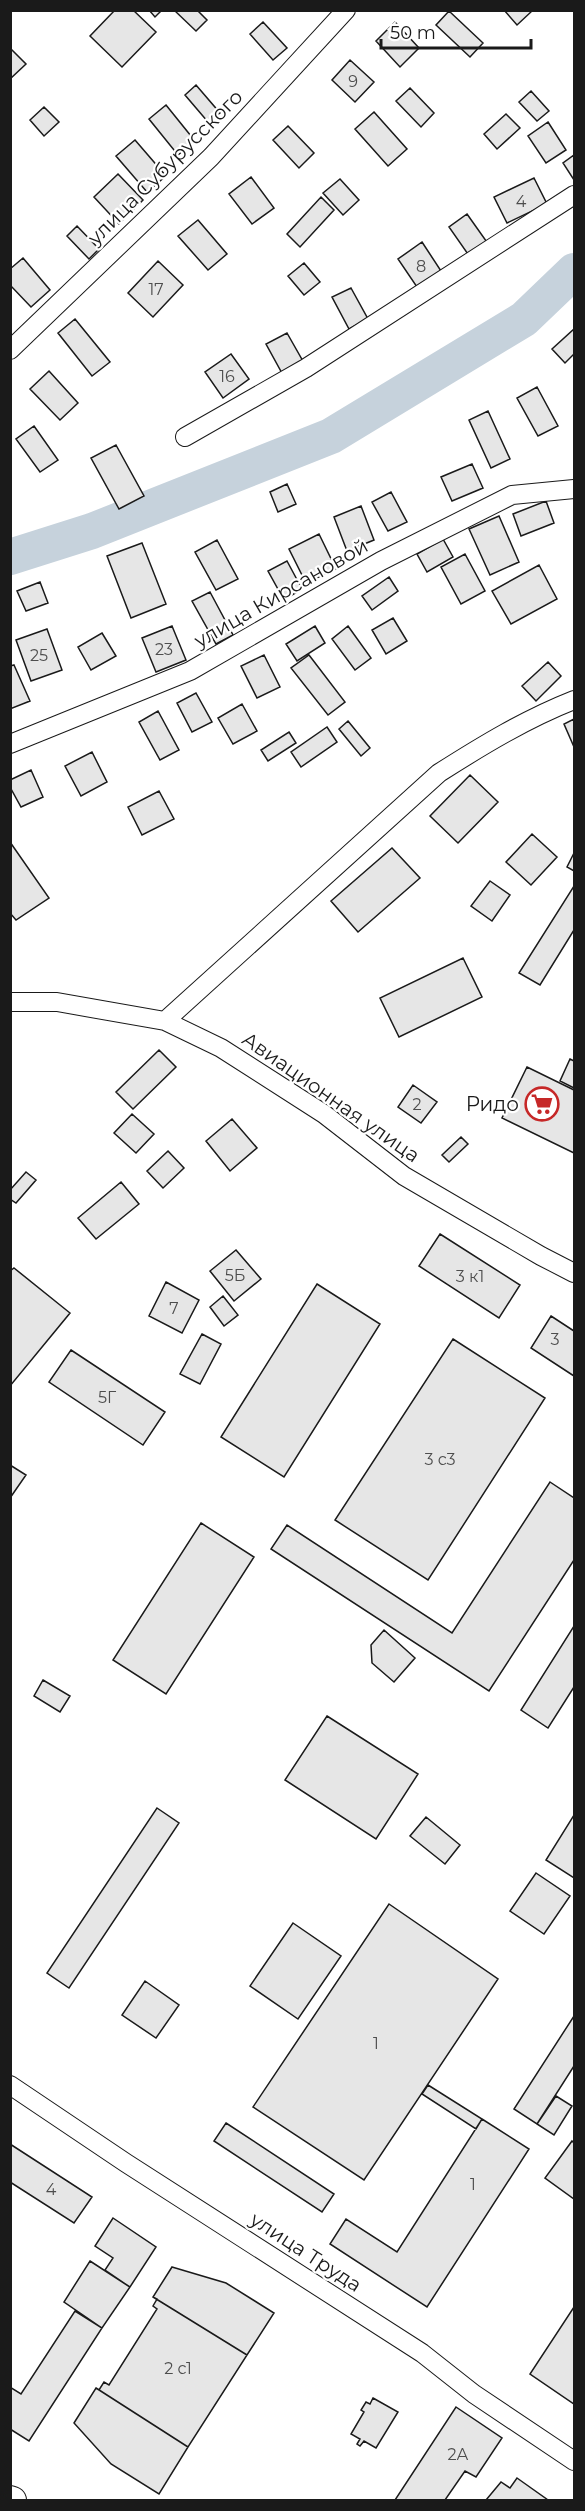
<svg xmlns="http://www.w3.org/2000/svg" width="585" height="2511" font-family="Montserrat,sans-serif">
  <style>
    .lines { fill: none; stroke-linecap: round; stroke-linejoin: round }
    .river { stroke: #c6d2dc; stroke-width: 36 }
    .building { fill: #e6e6e6; stroke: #1a1a1a; stroke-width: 1.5 }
    .street-casing { stroke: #1a1a1a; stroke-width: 20 }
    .secondary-casing { stroke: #1a1a1a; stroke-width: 28 }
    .street { stroke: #fff; stroke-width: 18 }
    .secondary { stroke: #fff; stroke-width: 26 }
    .labels { text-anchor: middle; stroke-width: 4.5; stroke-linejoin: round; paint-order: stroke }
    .number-label { font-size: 16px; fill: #4d4d4d }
    .street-label { font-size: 20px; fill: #1a1a1a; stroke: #fff }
    .poi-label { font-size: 20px; fill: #1a1a1a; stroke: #fff; text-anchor: end }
  </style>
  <rect width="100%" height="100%" fill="#fff"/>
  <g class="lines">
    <!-- river -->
    <path class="river" d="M10 557 92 531 331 436 524 319 574 271"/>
  </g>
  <!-- building -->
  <path class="building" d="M115 10H133L156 32 122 67 90 36Z
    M149 10H162L155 17Z
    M197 10 207 20 196 31 175 11Z
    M504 10H532V11L517 25Z
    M449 11 483 43 470 57 436 25Z
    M263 22 287 48 273 60 250 34Z
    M395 22 419 48 400 67 376 41Z
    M11 49 26 64 10 79V50Z
    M350 60 374 82 355 102 332 80Z
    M196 85 220 113 208 122 185 95Z
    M410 88 434 113 421 127 396 101Z
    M531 91 549 111 537 121 519 102Z
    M166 105 195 141 178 155 149 119Z
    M44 107 59 122 44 136 30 120Z
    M374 112 407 149 388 166 355 129Z
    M506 114 520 128 497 149 484 134Z
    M548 122 566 150 546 163 528 136Z
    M288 126 314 153 299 168 273 140Z
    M135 140 166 176 147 192 116 156Z
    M574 155V180L563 163Z
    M118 174 143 200 119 224 94 197Z
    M251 177 274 208 252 224 229 194Z
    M534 178 547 204 507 223 494 197Z
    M340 179 359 200 343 215 323 193Z
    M321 197 334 210 300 247 287 234Z
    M467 214 489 245 470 257 449 227Z
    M198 220 227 254 208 270 178 236Z
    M77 226 99 249 89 259 67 236Z
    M422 242 443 274 419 290 398 259Z
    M23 258 50 290 31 307 10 285V269Z
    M158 261 183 285 153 317 128 293Z
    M304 263 320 282 304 295 288 276Z
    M351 288 368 319 349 329 332 297Z
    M75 319 110 362 92 376 58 333Z
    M574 329V354L565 363 552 349Z
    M287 333 304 363 283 375 266 344Z
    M231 354 249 379 223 398 205 372Z
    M49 371 78 403 60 420 30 389Z
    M537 387 558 426 538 436 517 398Z
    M488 411 510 459 491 468 469 420Z
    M34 426 58 460 40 472 16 439Z
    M116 445 144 496 119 509 91 458Z
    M472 464 483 488 452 501 441 477Z
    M287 484 296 504 278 512 270 492Z
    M391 492 407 522 388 531 372 502Z
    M546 501 554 523 521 536 513 514Z
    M361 506 374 540 347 551 334 517Z
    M499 516 519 562 490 575 469 529Z
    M319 534 336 569 306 583 289 549Z
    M443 539 453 557 427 572 417 554Z
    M217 540 238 579 216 590 195 552Z
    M142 543 166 604 131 618 107 556Z
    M465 554 485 591 461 604 441 567Z
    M287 561 302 589 284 600 268 571Z
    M539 565 557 599 511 624 492 591Z
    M389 577 398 591 372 610 362 596Z
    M40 582 48 603 26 611 17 591Z
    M210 592 233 635 216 644 192 601Z
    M393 618 407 641 386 654 372 630Z
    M172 626 186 660 156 672 142 638Z
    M315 626 325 643 297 661 286 644Z
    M348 626 371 658 355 670 332 639Z
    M47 629 62 670 31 681 16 640Z
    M102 633 116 656 91 670 78 647Z
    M264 655 280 687 257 698 241 666Z
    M309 655 345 702 328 715 291 668Z
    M548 662 561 676 536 701 522 686Z
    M14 665 30 701 10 709V666Z
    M196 693 212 722 192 732 177 703Z
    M242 704 257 731 233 744 218 718Z
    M158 711 179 750 160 760 139 722Z
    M574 719V747L564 724Z
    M348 721 370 748 361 756 339 729Z
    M327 727 337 742 301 767 291 752Z
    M289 732 296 743 268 761 261 750Z
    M92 752 107 782 81 796 65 766Z
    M31 770 43 797 21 807 10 787V780Z
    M470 775 498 802 458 843 430 816Z
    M159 791 174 819 142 835 128 807Z
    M532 834 557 857 531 885 506 862Z
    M10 842 49 898 16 920 10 913Z
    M392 848 420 878 358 932 331 901Z
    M574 853V871L567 867Z
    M490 881 510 895 492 921 471 906Z
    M574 886V930L540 985 519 973Z
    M463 958 482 997 399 1037 380 998Z
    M159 1050 176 1067 133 1109 116 1092Z
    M570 1059 574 1061V1088L560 1081Z
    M527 1067 574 1090V1153L502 1118Z
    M413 1085 437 1102 421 1123 398 1107Z
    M132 1114 154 1134 136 1153 114 1133Z
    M232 1119 257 1148 230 1171 206 1141Z
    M461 1137 468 1144 449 1162 442 1155Z
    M168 1151 184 1168 163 1188 147 1171Z
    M26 1172 36 1180 16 1203 10 1199V1190Z
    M121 1182 139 1204 96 1239 78 1218Z
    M440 1234 520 1285 499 1318 419 1266Z
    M236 1250 261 1279 234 1301 210 1271Z
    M14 1268 70 1313 10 1386V1271Z
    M166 1282 199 1300 182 1333 149 1316Z
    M317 1284 380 1324 284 1477 221 1437Z
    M223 1296 238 1315 224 1326 210 1307Z
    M551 1316 574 1331V1376L531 1348Z
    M202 1334 221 1344 200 1384 180 1374Z
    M453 1339 545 1398 428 1580 335 1520Z
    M71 1350 165 1412 143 1445 49 1382Z
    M10 1465 26 1475 10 1498Z
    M550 1482 574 1498V1560L489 1691 271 1549 287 1525 452 1633Z
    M201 1523 254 1557 166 1694 113 1660Z
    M574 1626V1687L548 1728 521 1710Z
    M384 1630 415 1658 394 1682 372 1663 371 1645Z
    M43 1680 70 1696 60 1712 34 1696Z
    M327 1716 418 1774 376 1839 285 1780Z
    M157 1808 179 1823 69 1988 47 1973Z
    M574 1815V1878L546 1860Z
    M426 1817 460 1845 445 1864 410 1836Z
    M536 1873 570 1896 544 1934 510 1911Z
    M389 1904 498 1979 364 2180 253 2107Z
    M293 1923 341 1956 298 2019 250 1986Z
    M145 1981 179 2005 156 2038 122 2015Z
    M574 2016V2066L537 2124 514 2109Z
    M428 2085 482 2119 476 2129 422 2094Z
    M556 2096 572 2106 554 2135 537 2124Z
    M482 2119 529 2149 427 2307 330 2244 346 2219 397 2252Z
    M226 2123 334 2194 322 2212 214 2141Z
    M572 2141 574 2143V2199L545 2178Z
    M10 2144 92 2197 74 2223 10 2182Z
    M113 2218 156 2247 130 2287 105 2270 113 2258 95 2246Z
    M90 2261 130 2287 102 2328 64 2302Z
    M172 2267 226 2283 274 2313 247 2355 153 2297Z
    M153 2297 247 2355 188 2447 96 2388 99 2390 104 2382 109 2385 157 2309 153 2306 157 2299Z
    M574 2307V2404L530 2374Z
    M75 2311 102 2328 29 2441 10 2429V2387L21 2394Z
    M96 2388 188 2447 159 2494 111 2464 74 2423Z
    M373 2398 398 2412 376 2448 364 2441 360 2446 357 2444 360 2439 351 2434 364 2412 361 2410 366 2402 370 2404Z
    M456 2407 502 2438 476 2477 465 2471 445 2500H395Z
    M517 2478 548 2500H486L501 2482 510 2488Z"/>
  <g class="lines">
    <!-- street casing -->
    <g class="street-casing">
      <path id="street" d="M10 350 211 157 346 10
        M185 437 306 368 574 195
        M10 744 190 671 381 561 512 495 574 489
        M10 1002H57L165 1021 221 1048 324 1114 404 1176 541 1256 574 1273
        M165 1021 439 773C483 745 526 719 574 700
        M10 2085 126 2163 422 2353 474 2394 574 2461"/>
    </g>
    <!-- secondary casing -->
    <g class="secondary-casing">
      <path id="secondary" d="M10 2499 13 2500"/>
    </g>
    <!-- street -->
    <use href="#street" class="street"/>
    <!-- secondary -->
    <use href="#secondary" class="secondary"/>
  </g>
  <!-- icons -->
  <defs>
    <g id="supermarket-ring" transform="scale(1.725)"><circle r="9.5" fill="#fff" stroke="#c62828" stroke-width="1.5"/><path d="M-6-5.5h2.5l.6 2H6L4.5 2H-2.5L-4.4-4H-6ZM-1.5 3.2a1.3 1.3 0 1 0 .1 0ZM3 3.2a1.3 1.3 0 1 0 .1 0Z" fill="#c62828"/></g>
  </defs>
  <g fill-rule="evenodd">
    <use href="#supermarket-ring" x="542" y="1104"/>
  </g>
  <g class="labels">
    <!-- number labels -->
    <g class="number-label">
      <text x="353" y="87">9</text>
      <text x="521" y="207">4</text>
      <text x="421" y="272">8</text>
      <text x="156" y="295">17</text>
      <text x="227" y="382">16</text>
      <text x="164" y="655">23</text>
      <text x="39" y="661">25</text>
      <text x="417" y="1110">2</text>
      <text x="235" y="1281">5Б</text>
      <text x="470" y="1282">3 к1</text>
      <text x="174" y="1314">7</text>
      <text x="555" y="1345">3</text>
      <text x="107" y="1403">5Г</text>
      <text x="440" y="1465">3 с3</text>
      <text x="376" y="2049">1</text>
      <text x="473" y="2190">1</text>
      <text x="51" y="2195">4</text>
      <text x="178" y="2374">2 с1</text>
      <text x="458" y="2460">2А</text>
    </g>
    <!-- street labels -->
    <g class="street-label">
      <text transform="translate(165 167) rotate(-45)" y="7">улица Субурусского</text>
      <text transform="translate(281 593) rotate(-30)" y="7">улица Кирсановой</text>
      <text transform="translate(331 1097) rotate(35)" y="7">Авиационная улица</text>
      <text transform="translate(306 2252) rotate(33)" y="7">улица Труда</text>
    </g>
    <!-- poi labels -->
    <g class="poi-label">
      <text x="519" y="1111">Ридо</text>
    </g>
  </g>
  <!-- border -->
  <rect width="585" height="2511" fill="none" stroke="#1a1a1a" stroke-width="24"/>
  <!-- scale -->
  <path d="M381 39v9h150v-9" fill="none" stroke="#1a1a1a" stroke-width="3"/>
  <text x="390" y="39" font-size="18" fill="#1a1a1a" stroke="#ffffff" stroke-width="4.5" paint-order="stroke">50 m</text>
</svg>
